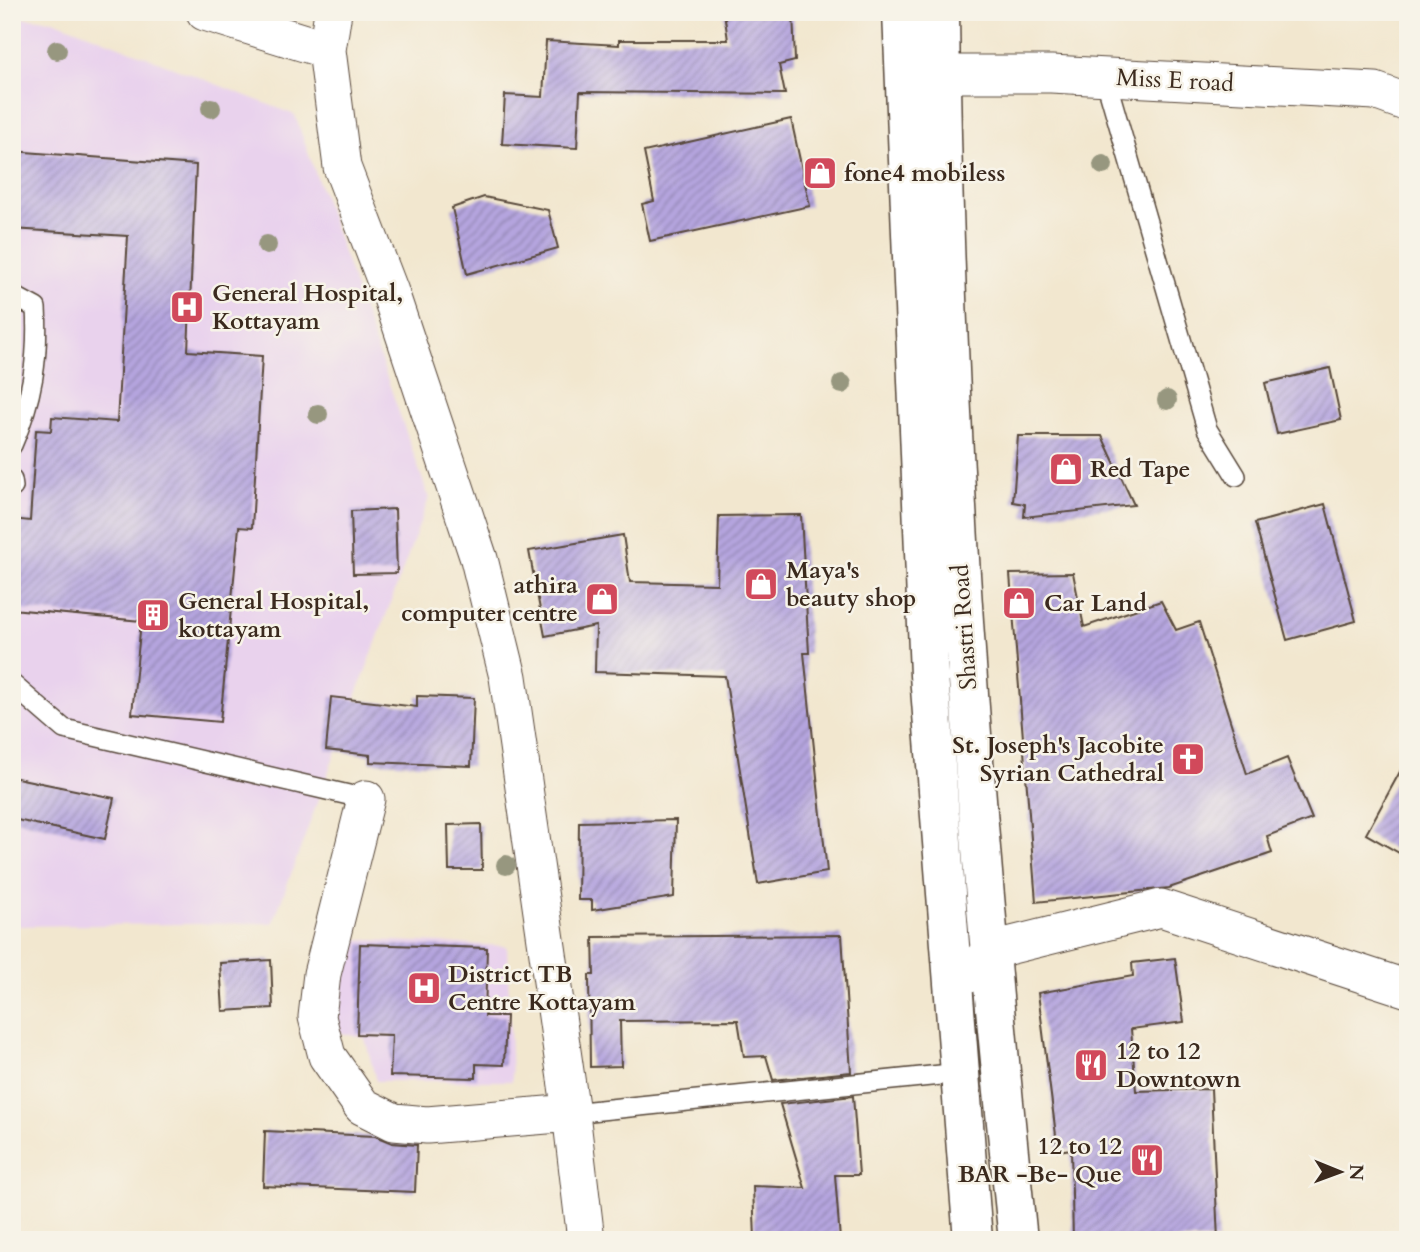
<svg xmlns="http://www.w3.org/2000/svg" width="1420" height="1252" font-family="Cardo,serif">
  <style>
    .built { fill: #e9d2ed }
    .building { fill: url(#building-hatch) }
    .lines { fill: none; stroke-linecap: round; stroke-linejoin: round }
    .lane-casing { stroke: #564639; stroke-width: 22 }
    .street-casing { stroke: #564639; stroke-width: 39 }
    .highway-casing { stroke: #564639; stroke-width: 41 }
    .lane { stroke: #fff; stroke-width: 19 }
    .street { stroke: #fff; stroke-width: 37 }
    .highway { stroke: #fff; stroke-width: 38 }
    .tree { fill: #97977f }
    .labels { text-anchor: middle; stroke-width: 5; stroke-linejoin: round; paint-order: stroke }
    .street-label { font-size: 24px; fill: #3b2a1e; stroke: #f7f3e8 }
    .poi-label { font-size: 24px; font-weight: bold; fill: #3b2a1e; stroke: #f7f3e8; text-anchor: start }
  </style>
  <defs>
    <pattern id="building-hatch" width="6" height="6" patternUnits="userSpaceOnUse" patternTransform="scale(1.75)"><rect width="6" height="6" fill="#b5a5df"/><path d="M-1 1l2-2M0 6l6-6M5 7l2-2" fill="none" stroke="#9487b4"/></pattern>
  </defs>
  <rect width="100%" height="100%" fill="#f7f3e8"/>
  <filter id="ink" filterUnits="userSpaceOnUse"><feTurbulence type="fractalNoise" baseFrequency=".0143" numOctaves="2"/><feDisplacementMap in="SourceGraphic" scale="14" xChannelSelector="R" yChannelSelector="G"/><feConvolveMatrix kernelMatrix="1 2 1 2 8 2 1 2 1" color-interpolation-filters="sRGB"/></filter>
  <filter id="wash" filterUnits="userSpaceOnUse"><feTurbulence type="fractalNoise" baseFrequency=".00686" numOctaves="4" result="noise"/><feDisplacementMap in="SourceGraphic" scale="28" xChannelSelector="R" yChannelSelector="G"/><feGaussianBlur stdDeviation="1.57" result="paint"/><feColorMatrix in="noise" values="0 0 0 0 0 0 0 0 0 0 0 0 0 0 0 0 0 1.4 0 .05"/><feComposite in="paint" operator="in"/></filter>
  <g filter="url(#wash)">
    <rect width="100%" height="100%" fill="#f2e7cf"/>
    <!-- built -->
    <path class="built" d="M12 17 53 20 295 115 429 498 273 923 12 926Z
      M349 939 507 946 512 1081H376L365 1038 332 1031Z"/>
    <g id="blocks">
      <!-- building -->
      <path class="building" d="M724 12H793L795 61 779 65 785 94 580 92 577 148 502 144 505 95 543 97 546 41 619 45V40H728Z
        M791 119 810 206 650 241 642 204 654 201 644 152Z
        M12 151 196 165 188 351 262 356 252 528 239 527 220 722 132 714 141 621 12 609V519L30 521 36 430 51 431 52 417 117 422 128 236 12 229Z
        M484 197 548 210 558 248 467 274 452 208Z
        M1330 368 1341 420 1277 434 1265 383Z
        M1018 436H1102L1134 505 1024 517 1025 504 1013 502Z
        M1325 504 1356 621 1287 640 1255 523Z
        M395 509 397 573 353 574 351 511Z
        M801 515 809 653H804L827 872 758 884 725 676 595 672 596 626 545 636 529 551 623 535 630 582 717 584 719 516Z
        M1073 573 1084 627 1161 601 1176 630 1199 622 1247 774 1287 758 1312 819 1267 836 1272 853 1169 888 1036 902 1010 574Z
        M417 696 474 698 471 766 370 762V755L326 750 331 697 417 707Z
        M1408 757V858L1366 834Z
        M12 777 114 798 105 839 12 819Z
        M676 820 674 897 592 910V900H578L579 822Z
        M481 824 482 870H449L448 825Z
        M842 935 851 1072 773 1080 766 1056 744 1057 738 1020 620 1021 621 1066 590 1067 589 975H594L593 937Z
        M360 944 487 948 485 1016H506L504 1065 476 1064V1078L390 1076 392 1035 357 1034Z
        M1175 958 1184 1022 1131 1029 1136 1091 1211 1089 1218 1240H1073L1071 1149 1058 1151 1038 993 1133 976 1132 963Z
        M271 960 273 1008 223 1011 220 963Z
        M853 1096 859 1175H835L840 1240H755L753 1186 805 1188 780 1104Z
        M265 1131 375 1136 392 1143 417 1145 415 1192 263 1186Z"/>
    </g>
  </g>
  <g filter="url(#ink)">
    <use href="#blocks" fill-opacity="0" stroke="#564639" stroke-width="2"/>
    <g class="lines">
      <!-- lane casing -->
      <g class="lane-casing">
        <path id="lane" d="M1105 77 1207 429 1236 476
          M12 295 36 308C39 358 32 400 12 445
          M12 480 13 487
          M12 684 64 729 366 799
          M571 1113 960 1073"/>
      </g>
      <!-- street casing -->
      <g class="street-casing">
        <path id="street" d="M205 12 327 50
          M333 12 327 50 342 167 390 292 479 559 508 677 571 1113 586 1240
          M911 74H1051L1375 91 1408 103
          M366 799 322 974 317 1017 327 1056 362 1106 394 1122 427 1125 571 1113
          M969 974 992 950 1161 908 1408 989"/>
      </g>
      <!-- highway casing -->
      <g class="highway-casing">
        <path id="highway" d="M902 12 929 675 973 1240
          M940 12C944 423 975 832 1018 1240"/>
      </g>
      <!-- lane -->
      <use href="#lane" class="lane"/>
      <!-- street -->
      <use href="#street" class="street"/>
      <!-- highway -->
      <use href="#highway" class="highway"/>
    </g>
    <!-- trees -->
    <g class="tree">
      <circle cx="57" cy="50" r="10"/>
      <circle cx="211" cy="108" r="10"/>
      <circle cx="1103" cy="165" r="10"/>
      <circle cx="267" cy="245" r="10"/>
      <circle cx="842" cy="384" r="10"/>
      <circle cx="1167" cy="400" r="10"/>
      <circle cx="318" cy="414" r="10"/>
      <circle cx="506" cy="865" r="10"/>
    </g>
  </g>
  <!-- icons -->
  <defs>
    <g id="shop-square" transform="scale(1.75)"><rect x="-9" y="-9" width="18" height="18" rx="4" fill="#d1495b" stroke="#f7f3e8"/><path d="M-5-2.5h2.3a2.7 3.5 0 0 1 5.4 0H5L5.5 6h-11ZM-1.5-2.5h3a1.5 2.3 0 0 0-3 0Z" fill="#fff"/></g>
    <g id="hospital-square" transform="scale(1.75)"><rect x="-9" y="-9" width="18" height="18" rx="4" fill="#d1495b" stroke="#f7f3e8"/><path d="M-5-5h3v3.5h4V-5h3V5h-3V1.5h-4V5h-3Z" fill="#fff"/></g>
    <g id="building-square" transform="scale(1.75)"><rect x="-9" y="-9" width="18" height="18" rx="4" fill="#d1495b" stroke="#f7f3e8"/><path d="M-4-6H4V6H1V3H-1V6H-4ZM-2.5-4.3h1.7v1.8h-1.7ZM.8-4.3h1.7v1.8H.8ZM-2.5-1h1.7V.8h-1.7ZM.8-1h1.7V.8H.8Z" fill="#fff"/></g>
    <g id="church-square" transform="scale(1.75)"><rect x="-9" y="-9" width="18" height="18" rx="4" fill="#d1495b" stroke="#f7f3e8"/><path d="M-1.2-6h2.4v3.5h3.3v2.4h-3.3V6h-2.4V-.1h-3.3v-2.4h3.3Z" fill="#fff"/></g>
    <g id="restaurant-square" transform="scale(1.75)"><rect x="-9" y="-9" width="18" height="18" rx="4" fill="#d1495b" stroke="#f7f3e8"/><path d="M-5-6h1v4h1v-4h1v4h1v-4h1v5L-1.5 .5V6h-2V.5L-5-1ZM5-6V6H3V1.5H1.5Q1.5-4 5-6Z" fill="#fff"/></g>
  </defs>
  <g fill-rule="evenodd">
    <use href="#shop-square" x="820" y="173"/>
    <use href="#hospital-square" x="187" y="307"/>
    <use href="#shop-square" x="1066" y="469"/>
    <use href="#shop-square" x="761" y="584"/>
    <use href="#shop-square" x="602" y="599"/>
    <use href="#shop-square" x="1019" y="603"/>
    <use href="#building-square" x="153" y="615"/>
    <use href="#church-square" x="1188" y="759"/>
    <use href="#hospital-square" x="424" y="988"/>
    <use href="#restaurant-square" x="1091" y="1065"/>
    <use href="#restaurant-square" x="1147" y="1160"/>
  </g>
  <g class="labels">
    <!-- street labels -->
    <g class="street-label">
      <text transform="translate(1175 80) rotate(3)" y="8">Miss E road</text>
      <text transform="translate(964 627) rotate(-94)" y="8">Shastri Road</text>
    </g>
    <!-- poi labels -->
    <g class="poi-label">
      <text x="844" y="181">fone4 mobiless</text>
      <text x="212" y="301">General Hospital,<tspan x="212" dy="28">Kottayam</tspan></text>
      <text x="1090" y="477">Red Tape</text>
      <text x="786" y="578">Maya's<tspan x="786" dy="28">beauty shop</tspan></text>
      <text x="578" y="593" text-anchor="end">athira<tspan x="578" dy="28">computer centre</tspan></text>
      <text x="178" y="609">General Hospital,<tspan x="178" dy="28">kottayam</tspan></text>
      <text x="1044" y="611">Car Land</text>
      <text x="1164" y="753" text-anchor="end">St. Joseph's Jacobite<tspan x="1164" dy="28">Syrian Cathedral</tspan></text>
      <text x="448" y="982">District TB<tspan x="448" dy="28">Centre Kottayam</tspan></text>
      <text x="1116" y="1059">12 to 12<tspan x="1116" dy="28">Downtown</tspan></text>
      <text x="1122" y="1154" text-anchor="end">12 to 12<tspan x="1122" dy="28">BAR -Be- Que</tspan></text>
    </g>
  </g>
  <!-- margin -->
  <rect width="1420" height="1252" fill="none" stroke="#f7f3e8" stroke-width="42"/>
  <!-- north arrow -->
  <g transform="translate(1340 1172) rotate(91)" stroke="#f7f3e8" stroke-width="5" paint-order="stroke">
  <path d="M0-5L12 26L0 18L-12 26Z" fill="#3b2a1e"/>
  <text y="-10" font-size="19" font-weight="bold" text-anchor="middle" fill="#3b2a1e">N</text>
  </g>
</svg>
